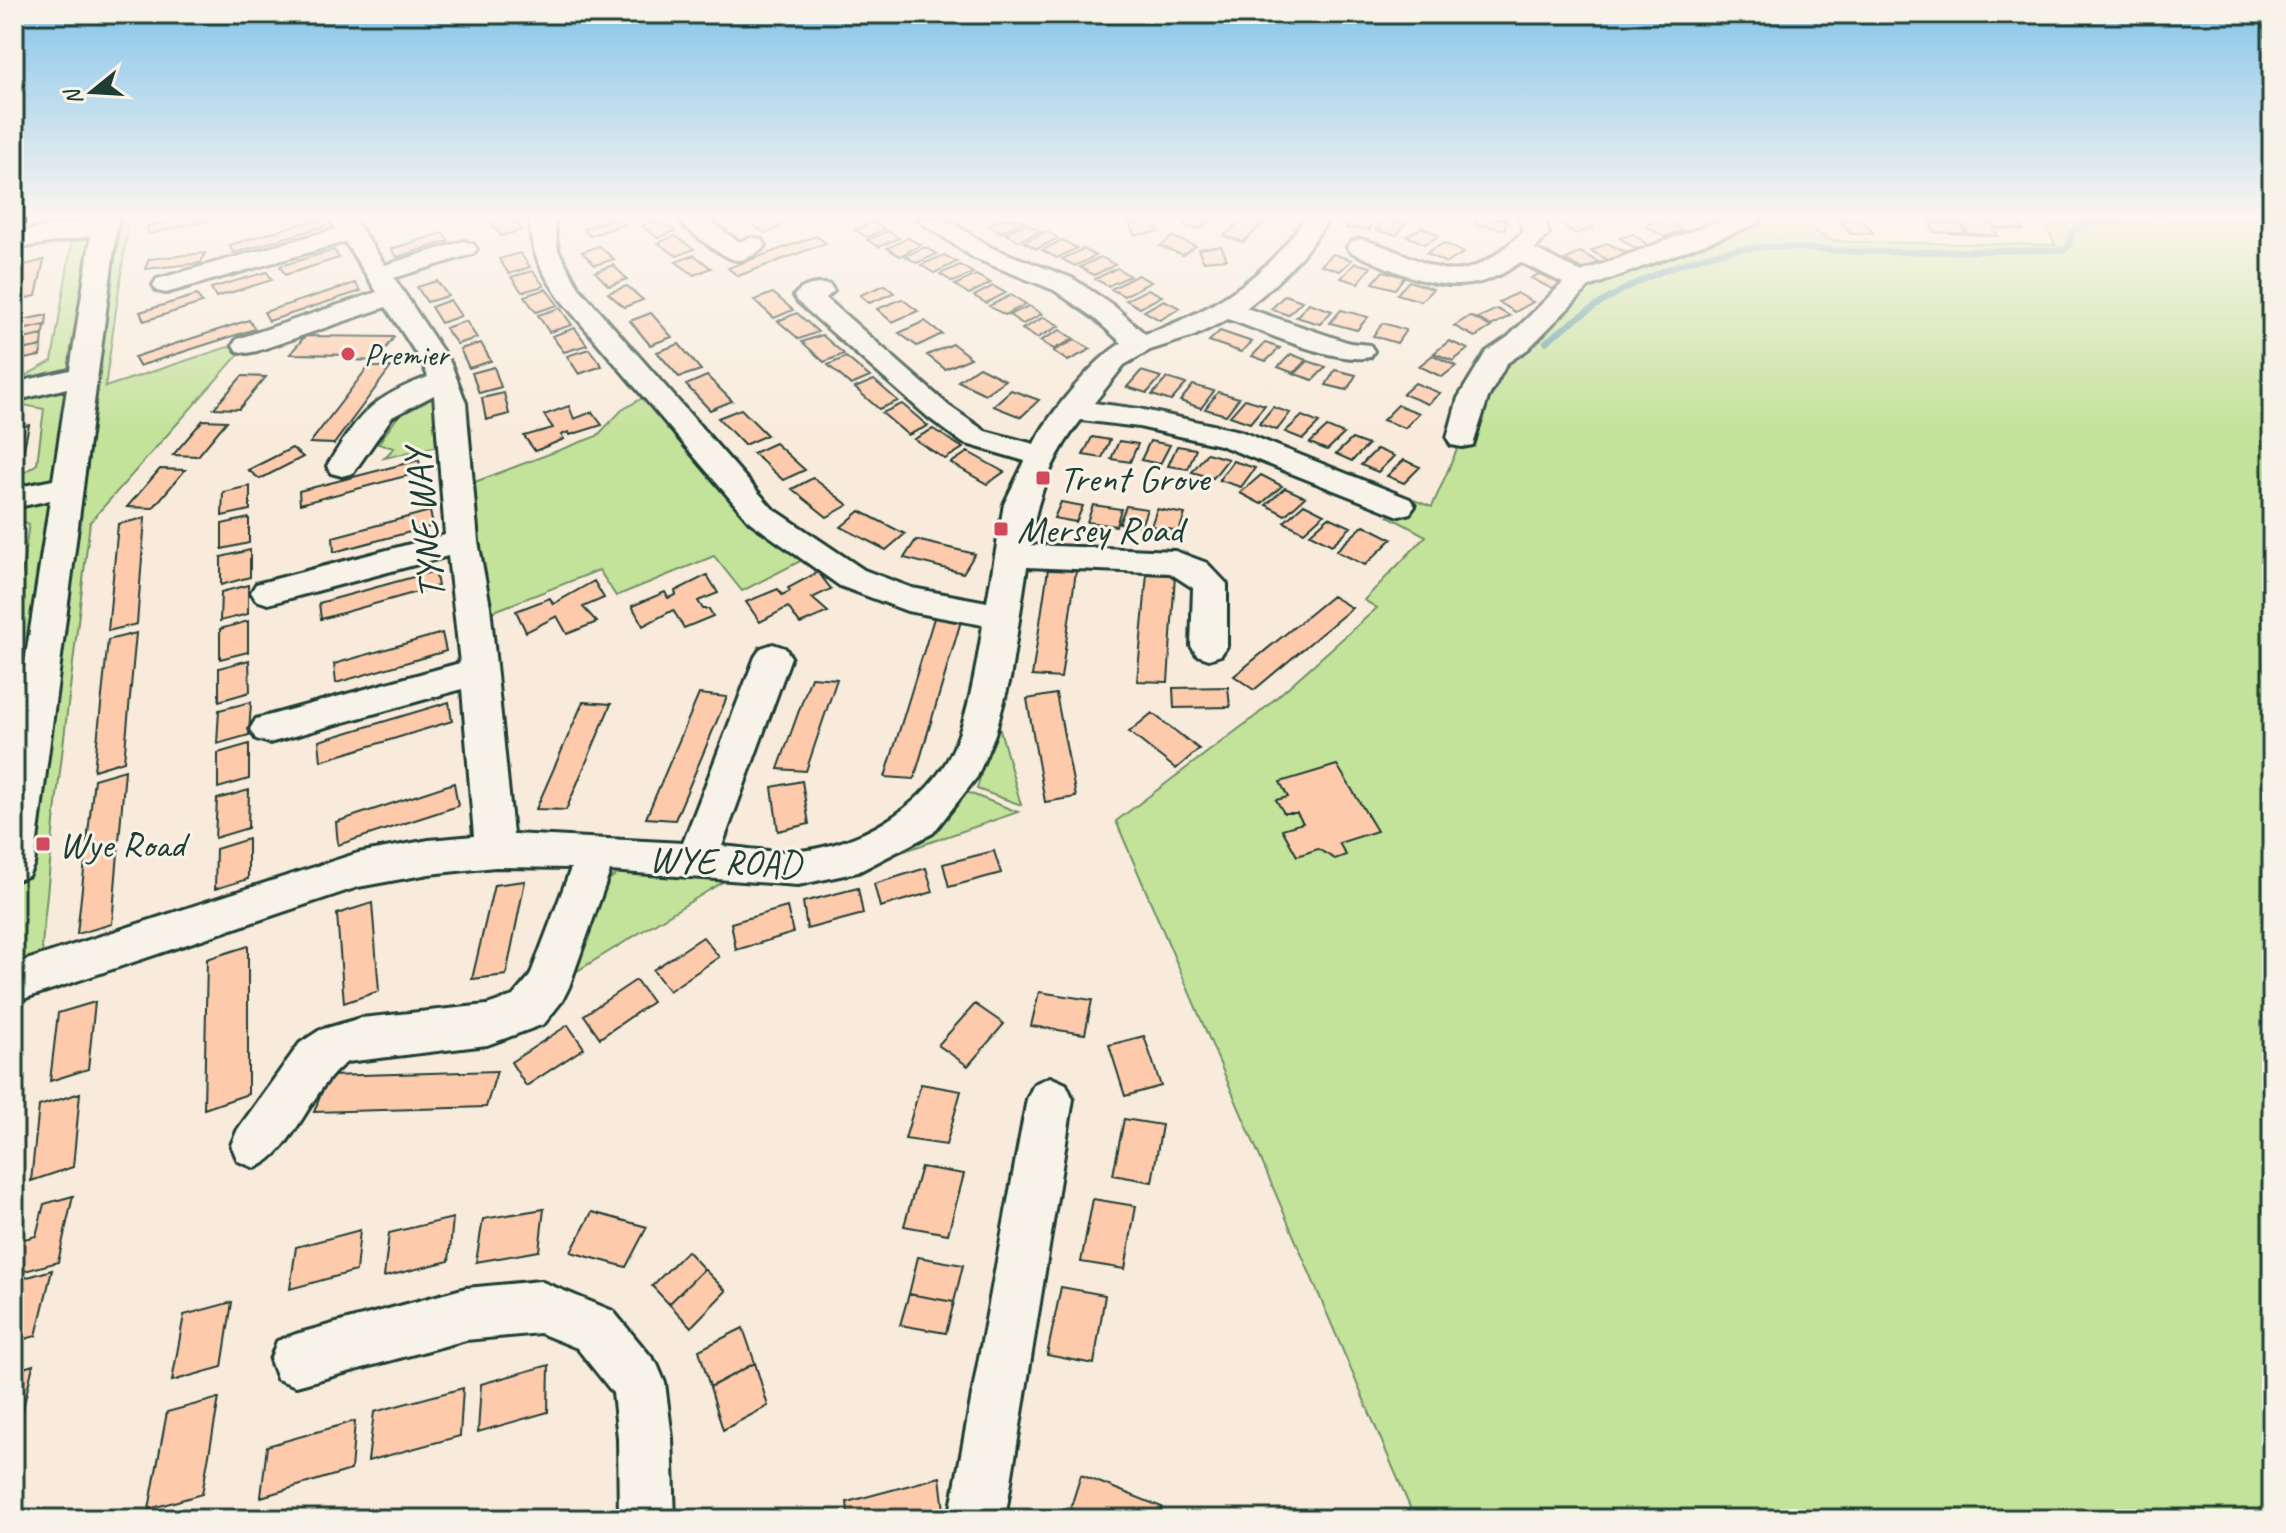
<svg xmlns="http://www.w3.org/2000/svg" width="2286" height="1533" font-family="Caveat,sans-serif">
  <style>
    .green { fill: #c3e29a; stroke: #719067; stroke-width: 2 }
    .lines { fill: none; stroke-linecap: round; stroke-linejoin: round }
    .stream { stroke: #639ea5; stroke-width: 6 }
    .building { fill: #fdcbac; stroke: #1f3d34; stroke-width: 2 }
    .minor-casing { stroke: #1f3d34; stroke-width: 6 }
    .minor { fill: #f7f3e8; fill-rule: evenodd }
    .poi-dot { fill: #d1495b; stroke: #f7f3e8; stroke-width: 3 }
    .labels { text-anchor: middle; stroke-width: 6; stroke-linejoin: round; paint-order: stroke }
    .far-poi-label { font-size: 32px; fill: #1f3d34; stroke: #f7f3e8; text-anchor: start }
    .poi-label { font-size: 38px; fill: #1f3d34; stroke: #f7f3e8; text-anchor: start }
    .street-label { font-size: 38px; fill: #1f3d34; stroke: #f7f3e8 }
  </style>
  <rect width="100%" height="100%" fill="#f8ebdc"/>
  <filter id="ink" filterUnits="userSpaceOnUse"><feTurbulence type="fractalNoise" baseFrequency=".0125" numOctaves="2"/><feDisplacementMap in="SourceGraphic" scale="16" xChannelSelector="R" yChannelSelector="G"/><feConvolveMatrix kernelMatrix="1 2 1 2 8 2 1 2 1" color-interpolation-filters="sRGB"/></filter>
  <g filter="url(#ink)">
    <!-- green -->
    <path class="green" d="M21 219H129L105 387 228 347 247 345 90 522 55 813 42 945 44 973 25 997 14 1039V597L20 584 29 524 14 518V479L37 464 44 409 14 403V382L52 361 72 240 61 233 14 236Z
      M1748 219H1790L1831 240 1848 242 2055 245 2046 225 2120 219H2272V1519H1415L1116 821 1257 715 1377 608 1364 600 1426 536 1388 516 1406 497 1432 507 1462 438 1473 398 1580 281Z
      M444 381 456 442 384 458 394 448 378 444 402 411Z
      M654 391 816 553 742 591 714 556 616 596 599 570 474 619 459 488 597 436 622 410Z
      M996 715 1021 805 977 789Z
      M951 786 1018 812 899 853 886 851Z
      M747 867 569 976 579 899 622 871Z"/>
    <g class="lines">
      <!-- stream -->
      <path class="stream" d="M1546 342C1606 293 1687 249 1767 247 1801 246 1835 252 1870 252 1935 252 2000 251 2065 250L2070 244 2071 233 2086 224 2148 219"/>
    </g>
    <!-- building -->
    <path class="building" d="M177 219H215L148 234 147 226Z
      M317 219 325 226 234 253 229 245Z
      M503 219H514L522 230 501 236 491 223Z
      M610 219H619L625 224 590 236 583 229Z
      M658 219 675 231 658 238 641 226Z
      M752 219H770L781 227 765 233 747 221Z
      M1000 219H1019L1023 221 1001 232 988 225Z
      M1243 219 1262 225 1243 242 1224 236Z
      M1347 219H1370V230L1346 228Z
      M1384 219 1405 224 1397 235 1376 230Z
      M1477 219H1507L1505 229 1475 225Z
      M1555 219H1582L1594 228 1575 234Z
      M1665 219 1683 230 1664 237 1645 225Z
      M1839 219H1861L1873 233 1851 234Z
      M1992 219H2017L2023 230 1997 228Z
      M1154 220 1159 232 1134 235 1129 223Z
      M1961 220 1991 222 1998 236 1968 234Z
      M873 222 885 229 867 237 855 230Z
      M1929 222 1960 224 1965 234 1934 232Z
      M1026 223 1040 231 1019 241 1005 233Z
      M1422 227 1439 236 1424 244 1407 236Z
      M888 231 899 238 879 247 867 240Z
      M1046 231 1058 238 1037 249 1024 242Z
      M443 233 449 241 397 257 391 249Z
      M1633 234 1649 246 1636 249 1620 238Z
      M675 236 694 249 677 256 658 243Z
      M816 236 826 243 738 276 728 268Z
      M1173 237 1196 246 1183 255 1160 246Z
      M908 238 921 245 900 256 887 248Z
      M1062 240 1077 248 1057 258 1042 250Z
      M1444 243 1464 253 1446 263 1426 253Z
      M1607 243 1626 252 1610 261 1591 251Z
      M599 246 614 259 595 265 582 252Z
      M1221 246 1227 259 1203 261 1198 249Z
      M925 247 937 254 917 263 905 256Z
      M1083 249 1096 256 1075 266 1062 259Z
      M334 250 339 258 285 275 280 266Z
      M1580 252 1599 262 1584 270 1565 260Z
      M205 253 201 263 145 269 149 259Z
      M520 253 530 267 509 274 499 259Z
      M1333 254 1352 260 1340 271 1321 265Z
      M694 255 711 268 694 275 676 262Z
      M944 255 957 262 934 273 921 265Z
      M1101 257 1115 265 1094 275 1080 267Z
      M44 260 36 296 14 301 18 277 14 278V268Z
      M1355 263 1371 267 1358 283 1341 278Z
      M613 265 627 279 609 286 595 272Z
      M960 265 973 273 953 282 940 274Z
      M1117 268 1130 276 1108 286 1095 279Z
      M533 271 544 286 522 292 511 277Z
      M1383 271 1404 277 1395 289 1373 283Z
      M267 272 272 280 216 297 211 288Z
      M1543 272 1563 284 1552 289 1531 278Z
      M976 275 991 283 969 294 955 285Z
      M1138 275 1151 282 1124 296 1111 289Z
      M437 281 448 296 427 302 417 287Z
      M1409 281 1433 289 1421 301 1397 294Z
      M355 283 361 291 269 321 264 312Z
      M885 285 894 293 869 303 860 295Z
      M627 286 643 300 624 307 608 293Z
      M993 286 1006 293 986 303 974 296Z
      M546 289 558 305 536 312 524 296Z
      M1148 289 1162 296 1140 308 1126 300Z
      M773 293 793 310 774 318 754 300Z
      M1517 293 1533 302 1515 312 1499 302Z
      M197 295 202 303 144 321 140 312Z
      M1011 295 1026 304 1005 315 989 306Z
      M1285 295 1302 301 1288 315 1271 309Z
      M902 299 918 311 892 322 877 309Z
      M450 300 461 316 441 323 431 307Z
      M1164 300 1180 308 1160 320 1144 311Z
      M1309 303 1332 311 1320 324 1296 317Z
      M1029 306 1042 314 1023 324 1009 315Z
      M560 308 572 325 549 332 538 315Z
      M1497 309 1510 316 1491 326 1477 318Z
      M1341 310 1368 317 1357 330 1330 323Z
      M651 313 672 337 650 345 630 321Z
      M797 313 818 332 799 339 778 321Z
      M47 315 46 325 21 330 22 320Z
      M1470 316 1491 327 1475 337 1454 326Z
      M1044 317 1060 326 1037 338 1022 329Z
      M249 320 255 329 139 366 134 357Z
      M466 321 477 338 457 344 445 328Z
      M925 321 942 334 917 346 899 333Z
      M1383 323 1406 330 1397 343 1373 336Z
      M46 325 43 335 18 340 21 330Z
      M575 328 587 345 564 352 552 336Z
      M1060 330 1074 339 1054 349 1040 341Z
      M1220 331 1252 342 1241 352 1209 341Z
      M43 335 42 346 16 351 18 340Z
      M822 335 844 354 824 362 802 342Z
      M305 336 394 337 377 361 353 360 356 355 290 354Z
      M1075 340 1091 349 1068 361 1053 351Z
      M1449 341 1468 349 1453 361 1434 353Z
      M481 343 491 361 469 368 460 349Z
      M1265 343 1280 348 1266 361 1252 356Z
      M679 344 701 370 679 377 657 352Z
      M953 344 971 358 945 369 927 355Z
      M42 346 40 356 14 361 16 351Z
      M589 349 602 366 579 374 567 356Z
      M1291 354 1306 360 1294 373 1278 367Z
      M1433 355 1456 366 1442 377 1419 366Z
      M846 357 870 377 851 385 828 365Z
      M1308 361 1326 367 1313 380 1295 374Z
      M368 367H391L334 444 310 443Z
      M494 367 501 387 479 393 472 373Z
      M979 367 1005 380 985 394 958 381Z
      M1335 370 1356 375 1347 390 1326 385Z
      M1141 371 1161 377 1147 393 1127 387Z
      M242 376 266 377 239 409 214 408Z
      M707 376 732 401 710 410 686 385Z
      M1167 378 1186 384 1171 401 1152 395Z
      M874 380 898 401 879 409 855 388Z
      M1415 383 1440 393 1428 404 1403 394Z
      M1193 385 1214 391 1201 408 1180 401Z
      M1011 390 1039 400 1021 417 993 406Z
      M1218 392 1239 398 1226 415 1205 409Z
      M504 393 509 414 486 420 482 398Z
      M1245 399 1265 405 1250 423 1230 416Z
      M902 404 928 426 908 435 882 413Z
      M1398 405 1419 413 1405 428 1383 420Z
      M569 406 574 419 592 412 602 425 570 435 569 432 561 435 564 439 535 451 524 436 553 428 544 415Z
      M1273 407 1290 413 1277 430 1259 424Z
      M741 409 767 435 744 445 718 418Z
      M1302 416 1319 423 1303 439 1285 432Z
      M203 420 227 421 198 456 173 455Z
      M29 425 21 462 14 463V428Z
      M1327 427 1344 434 1327 450 1310 443Z
      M933 429 963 448 945 459 914 439Z
      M1092 437 1110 440 1102 458 1083 455Z
      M1352 439 1368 445 1352 461 1336 454Z
      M1119 441 1138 444 1130 462 1111 459Z
      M1150 441 1170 445 1160 464 1141 460Z
      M775 443 805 470 783 480 753 453Z
      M1177 446 1196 449 1188 469 1168 466Z
      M292 448 303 457 260 479 248 470Z
      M1377 449 1394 456 1378 472 1361 465Z
      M968 452 1004 472 987 484 951 463Z
      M1207 453 1228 459 1213 478 1192 472Z
      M419 460 421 472 300 504 299 491Z
      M1404 460 1420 467 1404 483 1387 476Z
      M1233 461 1255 468 1241 487 1219 480Z
      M160 469 185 470 153 508 127 507Z
      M1261 475 1282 486 1261 504 1240 493Z
      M813 478 848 505 827 517 792 489Z
      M250 486V510L222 516 223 492Z
      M1285 488 1305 497 1285 515 1266 505Z
      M1061 502 1083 506 1076 522 1054 518Z
      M1304 504 1324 514 1304 532 1284 522Z
      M1093 505 1121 509 1116 526 1087 522Z
      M1126 506 1147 509 1141 526 1119 523Z
      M1157 509 1185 514 1179 531 1151 526Z
      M430 511 433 526 334 552 333 537Z
      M860 511 905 534 886 550 841 527Z
      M1329 517 1351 527 1332 545 1310 534Z
      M145 518 137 624 108 631 118 524Z
      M249 518V543L222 549V524Z
      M1364 525 1392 539 1365 565 1336 551Z
      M916 540 975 554 963 573 904 558Z
      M250 550V577L221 585V557Z
      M1048 569 1076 571 1061 678 1032 676Z
      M435 571 438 586 321 619 319 603Z
      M818 572 831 589 812 598 828 612 800 624 788 607 760 622 746 602 778 589 782 595 790 591 788 588Z
      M1147 574 1175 575 1168 682 1137 681Z
      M707 575 718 593 698 601 703 609H709L713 616 684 628 673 610 643 626 632 606 665 592 668 598 676 595 675 591Z
      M594 581 604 598 583 607 597 622 567 634 557 616 526 632 516 611 550 598 553 604Z
      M248 585V614L220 621 221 592Z
      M1332 596 1352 608 1254 690 1234 676Z
      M934 618 961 621 914 779 885 777Z
      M248 621V652L220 659V629Z
      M136 633 124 761 94 770 108 640Z
      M442 633 446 651 336 683 334 664Z
      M249 660 250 692 219 701V668Z
      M811 677 837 679 806 771 778 769Z
      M1228 687 1230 707 1174 708 1173 688Z
      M699 694 727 697 675 820 646 818Z
      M1056 694 1076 797 1045 802 1027 699Z
      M251 702 249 735 217 744 219 710Z
      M449 702 452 721 321 761 319 741Z
      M583 702 611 704 566 810 536 809Z
      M1152 713 1199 749 1176 769 1129 732Z
      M249 744V779L218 788V753Z
      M1337 765 1377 831 1339 843 1346 855 1335 859 1318 849 1297 856 1282 829 1303 823 1297 813H1284L1276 800 1288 797 1280 782Z
      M125 770 112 924 77 934 94 779Z
      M802 781 809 824 778 831 772 787Z
      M454 783 458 806 338 845 336 822Z
      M249 790 248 828 215 838 217 799Z
      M248 839V879L215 889 216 849Z
      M994 851 1001 873 949 887 943 864Z
      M926 868 933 892 880 907 874 884Z
      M525 881 506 975 472 979 494 885Z
      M858 888 863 914 807 929 803 902Z
      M372 903 379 991 344 1003 337 914Z
      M787 907 793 933 736 950 731 923Z
      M703 937 719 957 669 991 653 970Z
      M248 946V1094L204 1109 207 959Z
      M636 980 652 1002 600 1038 584 1015Z
      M1039 992 1092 1000 1085 1034 1031 1026Z
      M95 1002 88 1069 50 1081 58 1013Z
      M975 1004 1004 1024 968 1066 938 1045Z
      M568 1025 584 1048 526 1086 511 1062Z
      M1144 1036 1161 1086 1125 1096 1109 1045Z
      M497 1071 486 1107 314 1112 328 1076Z
      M921 1084 961 1091 946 1145 905 1139Z
      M80 1093 73 1167 31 1181 39 1106Z
      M1124 1119 1162 1125 1152 1182 1113 1175Z
      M921 1167 964 1174 948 1234 904 1226Z
      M73 1196 58 1262 14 1274 16 1241 36 1236 44 1204Z
      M1093 1199 1136 1206 1125 1269 1081 1262Z
      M544 1209 539 1251 476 1262 483 1219Z
      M592 1212 647 1227 626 1267 571 1252Z
      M453 1218 449 1261 384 1277 389 1233Z
      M360 1230 356 1271 290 1289 296 1247Z
      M687 1251 704 1269 669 1304 652 1286Z
      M918 1257 963 1265 954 1302 909 1294Z
      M704 1269 726 1291 691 1327 669 1304Z
      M52 1270 36 1336 14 1342V1281Z
      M1061 1287 1105 1295 1094 1364 1047 1355Z
      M909 1294 954 1302 946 1333 900 1325Z
      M232 1302 222 1367 172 1381 184 1315Z
      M743 1328 755 1363 710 1387 699 1350Z
      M755 1363 768 1406 723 1430 710 1387Z
      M33 1365 17 1435 14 1436V1371Z
      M549 1365 548 1412 478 1432 481 1384Z
      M463 1388 460 1436 368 1461 374 1412Z
      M219 1398 202 1494 149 1509 167 1412Z
      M355 1421 351 1470 261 1497 267 1446Z
      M1081 1475 1162 1507 1158 1519H1067Z
      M940 1477 945 1519H849L847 1502Z"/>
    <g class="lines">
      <!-- minor casing -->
      <g class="minor-casing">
        <path id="minor" d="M94 219H118L34 864 28 876 14 881V734L50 500 14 508V488L53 480 67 388 14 401V383L70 370 91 236 14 249V233Z
          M330 219H354L385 265 464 241 473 244 477 249 473 254 394 278 451 364 466 403 478 541 490 606 513 834 683 843 755 657 761 648 773 644 785 648 791 657 722 846C747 848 776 854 801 851 859 844 917 811 947 761 967 727 977 664 983 625L907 611 840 586 750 522 561 300C543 274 529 251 530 219H554L558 250 579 288 772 508 864 570 912 588 987 602 1004 504 1025 461 963 443 929 418 798 302 794 296C801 285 818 282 830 285L834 291 826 298 949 406 985 431 1034 444C1048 415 1095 358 1122 343L1094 318 1054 290 974 258 917 219H946L992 248 1072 278 1114 306 1145 334C1209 313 1267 277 1304 219H1328C1307 254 1279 283 1246 308L1350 343 1370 345 1374 351 1370 357C1336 365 1263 331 1228 319L1194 336 1150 350 1124 365 1094 403 1139 409 1240 431 1410 499 1415 506 1410 513 1399 516 1220 445 1139 427 1081 420C1052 456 1036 499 1030 545L1175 551 1207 563 1227 584V646L1221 655 1209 659 1197 655 1191 646 1193 588 1170 573 1027 567 1010 679 995 734 977 777 933 833 858 872 798 885 610 871 569 987 562 1001 544 1024 487 1045 347 1062C310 1088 296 1151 255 1168L238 1161 231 1145 238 1129 300 1043 320 1030 361 1018 487 1005 513 996 530 976 571 868 495 867 429 874 358 887 14 1002V964L358 853 429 840 474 836 462 689 269 743 256 739 250 729 256 719 460 663 448 556 268 604 256 600 251 592 256 584 445 535 434 395 392 417 353 473 342 476 331 473 327 466C358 416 370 398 428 377L423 364 386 307 257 351 247 353 237 351 233 345 237 339 377 292 345 242 166 293 157 291 153 285 157 279 336 229Z
          M678 219H707L739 242 753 237 762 240 766 245C760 252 747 260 737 260 726 260 685 229 678 219Z
          M1209 219C1203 228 1197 228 1187 225L1184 220Z
          M1520 219H1544L1549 234 1535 249 1581 272 1724 219H1760L1757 224 1589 287 1528 349 1507 363 1488 398 1473 445 1462 447 1451 445 1447 438 1458 398 1486 352 1508 337 1563 283 1520 262C1462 306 1411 278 1351 252L1347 247 1351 242 1360 239C1439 259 1448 302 1523 232Z
          M1050 1077 1066 1084 1073 1099 1005 1519H949L1027 1099 1034 1084Z
          M540 1281 613 1311 657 1364 665 1383 672 1438 675 1519H619L618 1438 613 1393 577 1348 540 1333 466 1340 296 1386 277 1379 270 1360 277 1341 296 1334 466 1288Z"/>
      </g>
      <!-- minor -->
      <use href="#minor" class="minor"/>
    </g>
  </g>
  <!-- sky -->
  <linearGradient id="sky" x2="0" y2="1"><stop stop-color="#85c5eb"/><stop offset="0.5" stop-color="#fcf6ef"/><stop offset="1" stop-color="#fcf6ef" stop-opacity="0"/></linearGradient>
  <rect width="2286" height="434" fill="url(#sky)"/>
  <!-- markers -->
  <g class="poi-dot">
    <circle cx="348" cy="354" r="8"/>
    <rect x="1035" y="470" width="16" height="16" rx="4"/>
    <rect x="993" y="521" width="16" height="16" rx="4"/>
    <rect x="35" y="836" width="16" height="16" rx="4"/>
  </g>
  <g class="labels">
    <!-- far-poi labels -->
    <g class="far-poi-label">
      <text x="364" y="365">Premier</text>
    </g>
    <!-- poi labels -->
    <g class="poi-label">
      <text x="1059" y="491">Trent Grove</text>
      <text x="1017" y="542">Mersey Road</text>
      <text x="59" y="857">Wye Road</text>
    </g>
    <!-- street labels -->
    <g class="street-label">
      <text transform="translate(424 524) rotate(-96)" y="13">TYNE WAY</text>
      <text transform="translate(725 861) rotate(2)" y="13">WYE ROAD</text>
    </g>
  </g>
  <!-- margin -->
  <rect width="2286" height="1533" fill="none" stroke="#f7f3e8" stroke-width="48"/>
  <rect x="24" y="24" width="2238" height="1485" fill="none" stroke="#1f3d34" stroke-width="3" filter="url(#ink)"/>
  <!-- north arrow -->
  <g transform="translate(92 92) rotate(252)" stroke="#f7f3e8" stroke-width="6" paint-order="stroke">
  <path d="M0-6L14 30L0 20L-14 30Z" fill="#1f3d34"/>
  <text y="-12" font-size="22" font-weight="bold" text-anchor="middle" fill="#1f3d34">N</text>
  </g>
</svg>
